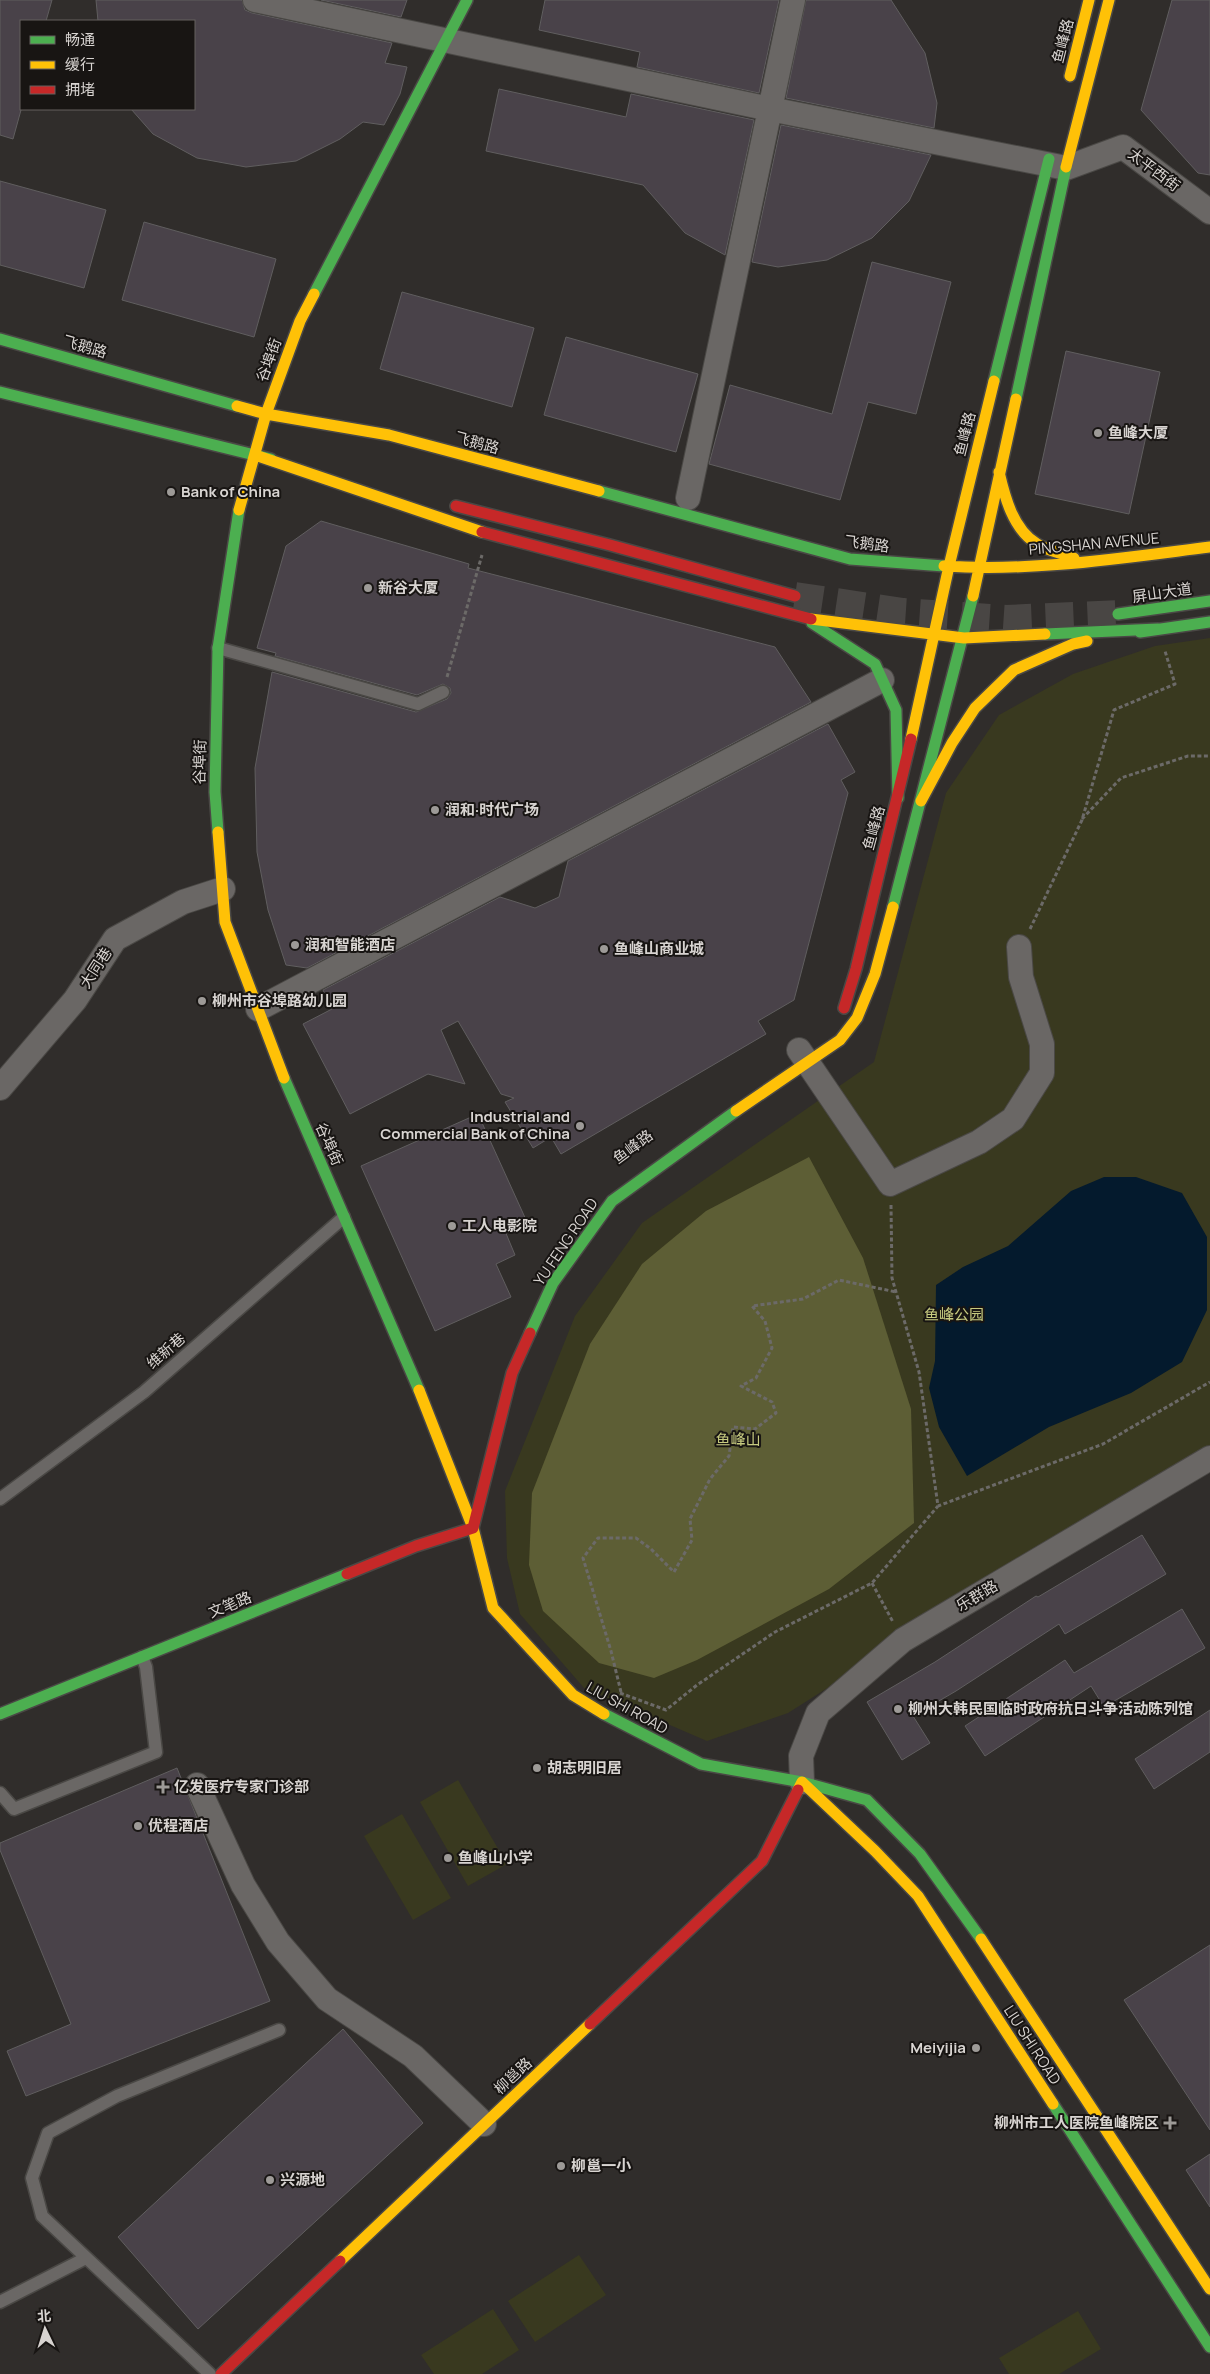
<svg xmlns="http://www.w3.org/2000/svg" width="1210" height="2374" font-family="Manrope,'Noto Sans SC',sans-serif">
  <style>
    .green { fill: #39391f }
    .forest { fill: #5d5e35 }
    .water { fill: #041a2d }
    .building { fill: #494249; stroke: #605e5f }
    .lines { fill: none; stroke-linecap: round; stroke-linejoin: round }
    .primary-tunnel { stroke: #494644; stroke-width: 28; stroke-dasharray: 28 14; stroke-linecap: butt }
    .lane-casing { stroke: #4a4845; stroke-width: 15 }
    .street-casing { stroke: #4a4845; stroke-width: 26 }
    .fast-casing { stroke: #4a4845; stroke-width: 14 }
    .slow-casing { stroke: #4a4845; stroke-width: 14 }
    .jam-casing { stroke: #4a4845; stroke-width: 14 }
    .path { stroke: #6c6a68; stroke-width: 3; stroke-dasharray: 4 2.5; stroke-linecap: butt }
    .lane { stroke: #6a6765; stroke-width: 12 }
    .street { stroke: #6a6765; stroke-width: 24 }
    .fast { stroke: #4caf50; stroke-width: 11 }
    .slow { stroke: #ffc107; stroke-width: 11 }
    .jam { stroke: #c62828; stroke-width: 11 }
    .poi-dot { fill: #9d9a97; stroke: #181513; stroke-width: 2 }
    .labels { text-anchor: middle; stroke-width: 4; stroke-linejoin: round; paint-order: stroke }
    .street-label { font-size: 15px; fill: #d8d4d1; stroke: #181513 }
    .poi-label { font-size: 15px; font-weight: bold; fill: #d8d4d1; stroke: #181513; text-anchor: start }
    .park-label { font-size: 15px; fill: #c7cb80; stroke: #181513 }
  </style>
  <rect width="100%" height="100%" fill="#302d2b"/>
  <!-- green -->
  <path class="green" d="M1210 638V1458L903 1640 788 1713 707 1741 584 1688 520 1614 507 1558 505 1491 575 1316 642 1223 874 1062 946 793 999 715 1073 674 1155 646Z
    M458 1780 507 1864 468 1886 420 1802Z
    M402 1814 451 1898 413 1920 364 1836Z
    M579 2255 606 2295 535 2342 508 2301Z
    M493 2309 519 2350 482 2374H434L421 2355Z
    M1078 2311 1101 2349 1059 2374H1009L999 2358Z"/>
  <!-- forest -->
  <path class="forest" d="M809 1157 863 1258 911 1409 914 1523 829 1589 697 1660 654 1678 599 1663 543 1611 529 1565 532 1493 590 1344 642 1264 706 1211Z"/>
  <!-- water -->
  <path class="water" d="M1104 1177H1136L1182 1193 1207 1237V1310L1182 1362 1131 1393 1049 1427 967 1476 939 1427 929 1388 935 1361 936 1285 963 1267 1008 1246 1071 1191Z"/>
  <!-- building -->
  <path class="building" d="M0 0H52L46 21H21V110L13 139 0 135Z
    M96 0H242L245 10 252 13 392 43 385 63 407 67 400 94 384 125 363 122 340 139 296 161 246 167 197 158 153 134 131 109H194V21H98Z
    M321 0H407L401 17Z
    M545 0H779L759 93 637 67 640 52 539 30Z
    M806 0H891L925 53 937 103 934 128 786 98Z
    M1172 0H1210V175L1198 173 1141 110Z
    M499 89 626 117 631 94 754 120 725 255 685 233 643 185 486 151Z
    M781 125 931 155 909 201 872 238 827 260 778 267 752 262Z
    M0 181 106 210 84 288 0 265Z
    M144 222 276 259 254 337 122 300Z
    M872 262 951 282 916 414 868 402 840 500 709 464 730 385 832 414Z
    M402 292 534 328 512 407 380 369Z
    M566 337 698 374 676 452 544 415Z
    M1066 351 1160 372 1129 514 1035 494Z
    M321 521 469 564 468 568 775 647 811 702 307 968 286 965 268 910 257 852 255 768 272 672 416 712 447 699 451 693 450 688 443 684 417 695 275 656 276 653 257 648 286 546Z
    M828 724 855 772 841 780 848 793 794 1000 758 1021 766 1034 561 1154 551 1137 533 1148 505 1102 514 1098 501 1094 458 1021 441 1030 465 1084 428 1074 350 1114 303 1024 332 1009 323 990 500 897 535 908 559 897 568 861Z
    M478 1114 527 1222 505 1231 515 1255 496 1264 511 1297 435 1331 361 1166Z
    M1142 1535 1166 1574 1065 1634 1059 1624 956 1691 913 1716 930 1743 902 1760 867 1702 935 1662 1036 1596 1038 1597Z
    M1182 1609 1205 1648 1104 1707 1091 1686 985 1756 965 1726 1065 1660 1074 1673Z
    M1210 1710V1752L1154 1789 1135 1759Z
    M177 1768 270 2001 26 2096 7 2051 71 2024 0 1850V1843Z
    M1210 1945V2130L1124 2000Z
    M343 2029 423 2123 198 2329 118 2237Z
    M1210 2154V2207L1186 2170Z"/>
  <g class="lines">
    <!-- primary-tunnel -->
    <path class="primary-tunnel" d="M795 596 903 612 1006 619 1118 614"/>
    <!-- lane casing -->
    <g class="lane-casing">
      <path id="lane" d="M218 648 418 704 443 692
        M0 1499 144 1392 344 1217
        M0 1793 14 1809 156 1752 146 1667 142 1657
        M0 2302 86 2258
        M210 2374 42 2216 32 2178 48 2133 117 2096 279 2030"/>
    </g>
    <!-- street casing -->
    <g class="street-casing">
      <path id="street" d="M255 0 770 109 1066 168 1123 147 1210 212
        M688 498 793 0
        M258 1009 882 680
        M799 1050 890 1184 979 1142 1013 1119 1042 1073V1044L1021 977 1019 947
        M0 1088 75 1000 115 939 183 902 223 889
        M802 1782 801 1756 818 1713 903 1640 1210 1458
        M197 1785 243 1885 278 1942 327 1999 413 2056 484 2124"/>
    </g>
    <!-- fast casing -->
    <g class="fast-casing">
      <path id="fast" d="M314 294 467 0
        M0 339 237 406
        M994 381 1049 159
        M0 392 271 459
        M1016 399 1066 167
        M599 491 850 559 944 566
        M1118 614 1210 601
        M812 623 875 664 896 710 898 798
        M1140 632 1210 622
        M1045 634 1158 629
        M218 832 215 792 218 648 239 510
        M893 907 973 596
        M284 1078 419 1390
        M530 1333 553 1283 612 1201 736 1111
        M0 1714 347 1574
        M604 1714 701 1764 802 1782 867 1800 920 1854 981 1939
        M1053 2104 1210 2347"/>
    </g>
    <!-- slow casing -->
    <g class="slow-casing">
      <path id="slow" d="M1070 76 1089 0
        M1066 167 1109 0
        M237 406 266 414 389 435 599 491
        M255 455 482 532
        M999 472C1005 498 1013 529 1037 544 1048 551 1062 553 1074 558
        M239 510 266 414 300 321 314 294
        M944 566C1033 572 1122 558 1210 547
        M973 596 1016 399
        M811 619 964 638 1045 634
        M911 739 949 566 994 381
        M921 801 952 743 975 708 1014 670 1073 644 1087 641
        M218 832 225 922 284 1078
        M736 1111 840 1040 857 1018 875 974 893 907
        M419 1390 473 1528 493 1608 573 1695 604 1714
        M798 1790 802 1782 875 1851 918 1896 1053 2104
        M981 1939 1210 2289
        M340 2261 590 2024"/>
    </g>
    <!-- jam casing -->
    <g class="jam-casing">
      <path id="jam" d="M456 506 610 545 795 596
        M482 532 811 619
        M844 1008 856 969 911 739
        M473 1528 512 1373 530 1333
        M347 1574 416 1546 473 1528
        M590 2024 762 1861 798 1790
        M221 2374 340 2261"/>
    </g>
    <!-- path -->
    <path class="path" d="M447 677 482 555
      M1082 819 1121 778 1188 756H1210
      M1030 929 1082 820 1114 710 1175 684 1165 651
      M891 1205 892 1278 919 1372 938 1506 1103 1444 1210 1382
      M872 1583 893 1622
      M621 1692 611 1651 583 1558 598 1538H636L651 1549 674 1572 692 1540 690 1519 710 1479 729 1456 733 1427 755 1429 776 1413 772 1402 741 1386 756 1378 772 1348 765 1321 752 1306 803 1299 839 1280 896 1292
      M620 1693 666 1710 697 1685 775 1632 872 1583 938 1506"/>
    <!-- lane -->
    <use href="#lane" class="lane"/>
    <!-- street -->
    <use href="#street" class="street"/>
    <!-- fast -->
    <use href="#fast" class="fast"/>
    <!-- slow -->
    <use href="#slow" class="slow"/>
    <!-- jam -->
    <use href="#jam" class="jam"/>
  </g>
  <!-- markers -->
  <g class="poi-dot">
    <circle cx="1098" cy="433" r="5"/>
    <circle cx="171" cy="492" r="5"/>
    <circle cx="368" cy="588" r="5"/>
    <circle cx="435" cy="810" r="5"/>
    <circle cx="295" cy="945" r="5"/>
    <circle cx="604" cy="949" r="5"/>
    <circle cx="202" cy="1001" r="5"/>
    <circle cx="580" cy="1126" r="5"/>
    <circle cx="452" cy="1226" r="5"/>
    <circle cx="898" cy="1709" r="5"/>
    <circle cx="537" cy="1768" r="5"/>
    <path d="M160.5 1779.5h5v5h5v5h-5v5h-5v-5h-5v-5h5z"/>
    <circle cx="138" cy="1826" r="5"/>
    <circle cx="448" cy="1858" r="5"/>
    <circle cx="976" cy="2048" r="5"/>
    <path d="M1167.5 2115.5h5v5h5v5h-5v5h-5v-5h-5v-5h5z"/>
    <circle cx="561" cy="2166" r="5"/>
    <circle cx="270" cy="2180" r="5"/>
  </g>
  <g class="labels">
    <!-- street labels -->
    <g class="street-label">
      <text transform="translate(1063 41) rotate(-76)" y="5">鱼峰路</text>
      <text transform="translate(1154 170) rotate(37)" y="5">太平西街</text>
      <text transform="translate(85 347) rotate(16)" y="5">飞鹅路</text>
      <text transform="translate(269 360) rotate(-70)" y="5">谷埠街</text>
      <text transform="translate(965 434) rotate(-76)" y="5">鱼峰路</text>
      <text transform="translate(477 443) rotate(15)" y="5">飞鹅路</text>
      <text transform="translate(867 544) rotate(7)" y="5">飞鹅路</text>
      <text transform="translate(1094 544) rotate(-5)" y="5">PINGSHAN AVENUE</text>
      <text transform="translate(1162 593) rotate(-8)" y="5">屏山大道</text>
      <text transform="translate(200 762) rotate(-89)" y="5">谷埠街</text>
      <text transform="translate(874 828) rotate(-75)" y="5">鱼峰路</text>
      <text transform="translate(96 968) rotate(-57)" y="5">大同巷</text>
      <text transform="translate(329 1144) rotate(66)" y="5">谷埠街</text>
      <text transform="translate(633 1147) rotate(-37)" y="5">鱼峰路</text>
      <text transform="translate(566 1242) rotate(-56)" y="5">YU FENG ROAD</text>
      <text transform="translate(166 1351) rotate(-41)" y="5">维新巷</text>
      <text transform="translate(977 1596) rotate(-31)" y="5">乐群路</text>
      <text transform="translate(230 1605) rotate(-22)" y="5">文笔路</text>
      <text transform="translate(627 1708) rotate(29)" y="5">LIU SHI ROAD</text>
      <text transform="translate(1032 2045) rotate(57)" y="5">LIU SHI ROAD</text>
      <text transform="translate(513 2076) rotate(-43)" y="5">柳邕路</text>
    </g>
    <!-- poi labels -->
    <g class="poi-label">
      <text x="1108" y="438">鱼峰大厦</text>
      <text x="181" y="497">Bank of China</text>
      <text x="378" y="593">新谷大厦</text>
      <text x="445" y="815">润和·时代广场</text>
      <text x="305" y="950">润和智能酒店</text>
      <text x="614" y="954">鱼峰山商业城</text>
      <text x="212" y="1006">柳州市谷埠路幼儿园</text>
      <text x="570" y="1122" text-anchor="end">Industrial and<tspan x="570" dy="17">Commercial Bank of China</tspan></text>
      <text x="462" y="1231">工人电影院</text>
      <text x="908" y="1714">柳州大韩民国临时政府抗日斗争活动陈列馆</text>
      <text x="547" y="1773">胡志明旧居</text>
      <text x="174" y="1792">亿发医疗专家门诊部</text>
      <text x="148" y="1831">优程酒店</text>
      <text x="458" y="1863">鱼峰山小学</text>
      <text x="966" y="2053" text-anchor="end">Meiyijia</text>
      <text x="1159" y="2128" text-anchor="end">柳州市工人医院鱼峰院区</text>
      <text x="571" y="2171">柳邕一小</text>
      <text x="280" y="2185">兴源地</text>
    </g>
    <!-- park labels -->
    <g class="park-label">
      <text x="954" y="1320">鱼峰公园</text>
      <text x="738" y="1445">鱼峰山</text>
    </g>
  </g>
  <!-- legend -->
  <rect x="20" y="20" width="175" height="90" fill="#181513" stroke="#65615f"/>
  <rect x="30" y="36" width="25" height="8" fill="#4caf50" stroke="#65615f"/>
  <text x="65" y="45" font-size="15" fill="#d8d4d1">畅通</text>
  <rect x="30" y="61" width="25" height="8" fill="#ffc107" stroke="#65615f"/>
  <text x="65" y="70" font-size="15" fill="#d8d4d1">缓行</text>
  <rect x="30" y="86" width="25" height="8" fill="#c62828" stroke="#65615f"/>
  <text x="65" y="95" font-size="15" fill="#d8d4d1">拥堵</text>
  <!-- north arrow -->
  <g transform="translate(45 2329) rotate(356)" stroke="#181513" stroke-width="4" paint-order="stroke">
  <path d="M0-4L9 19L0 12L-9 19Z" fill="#d8d4d1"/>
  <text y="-8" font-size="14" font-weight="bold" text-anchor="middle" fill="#d8d4d1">北</text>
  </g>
</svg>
